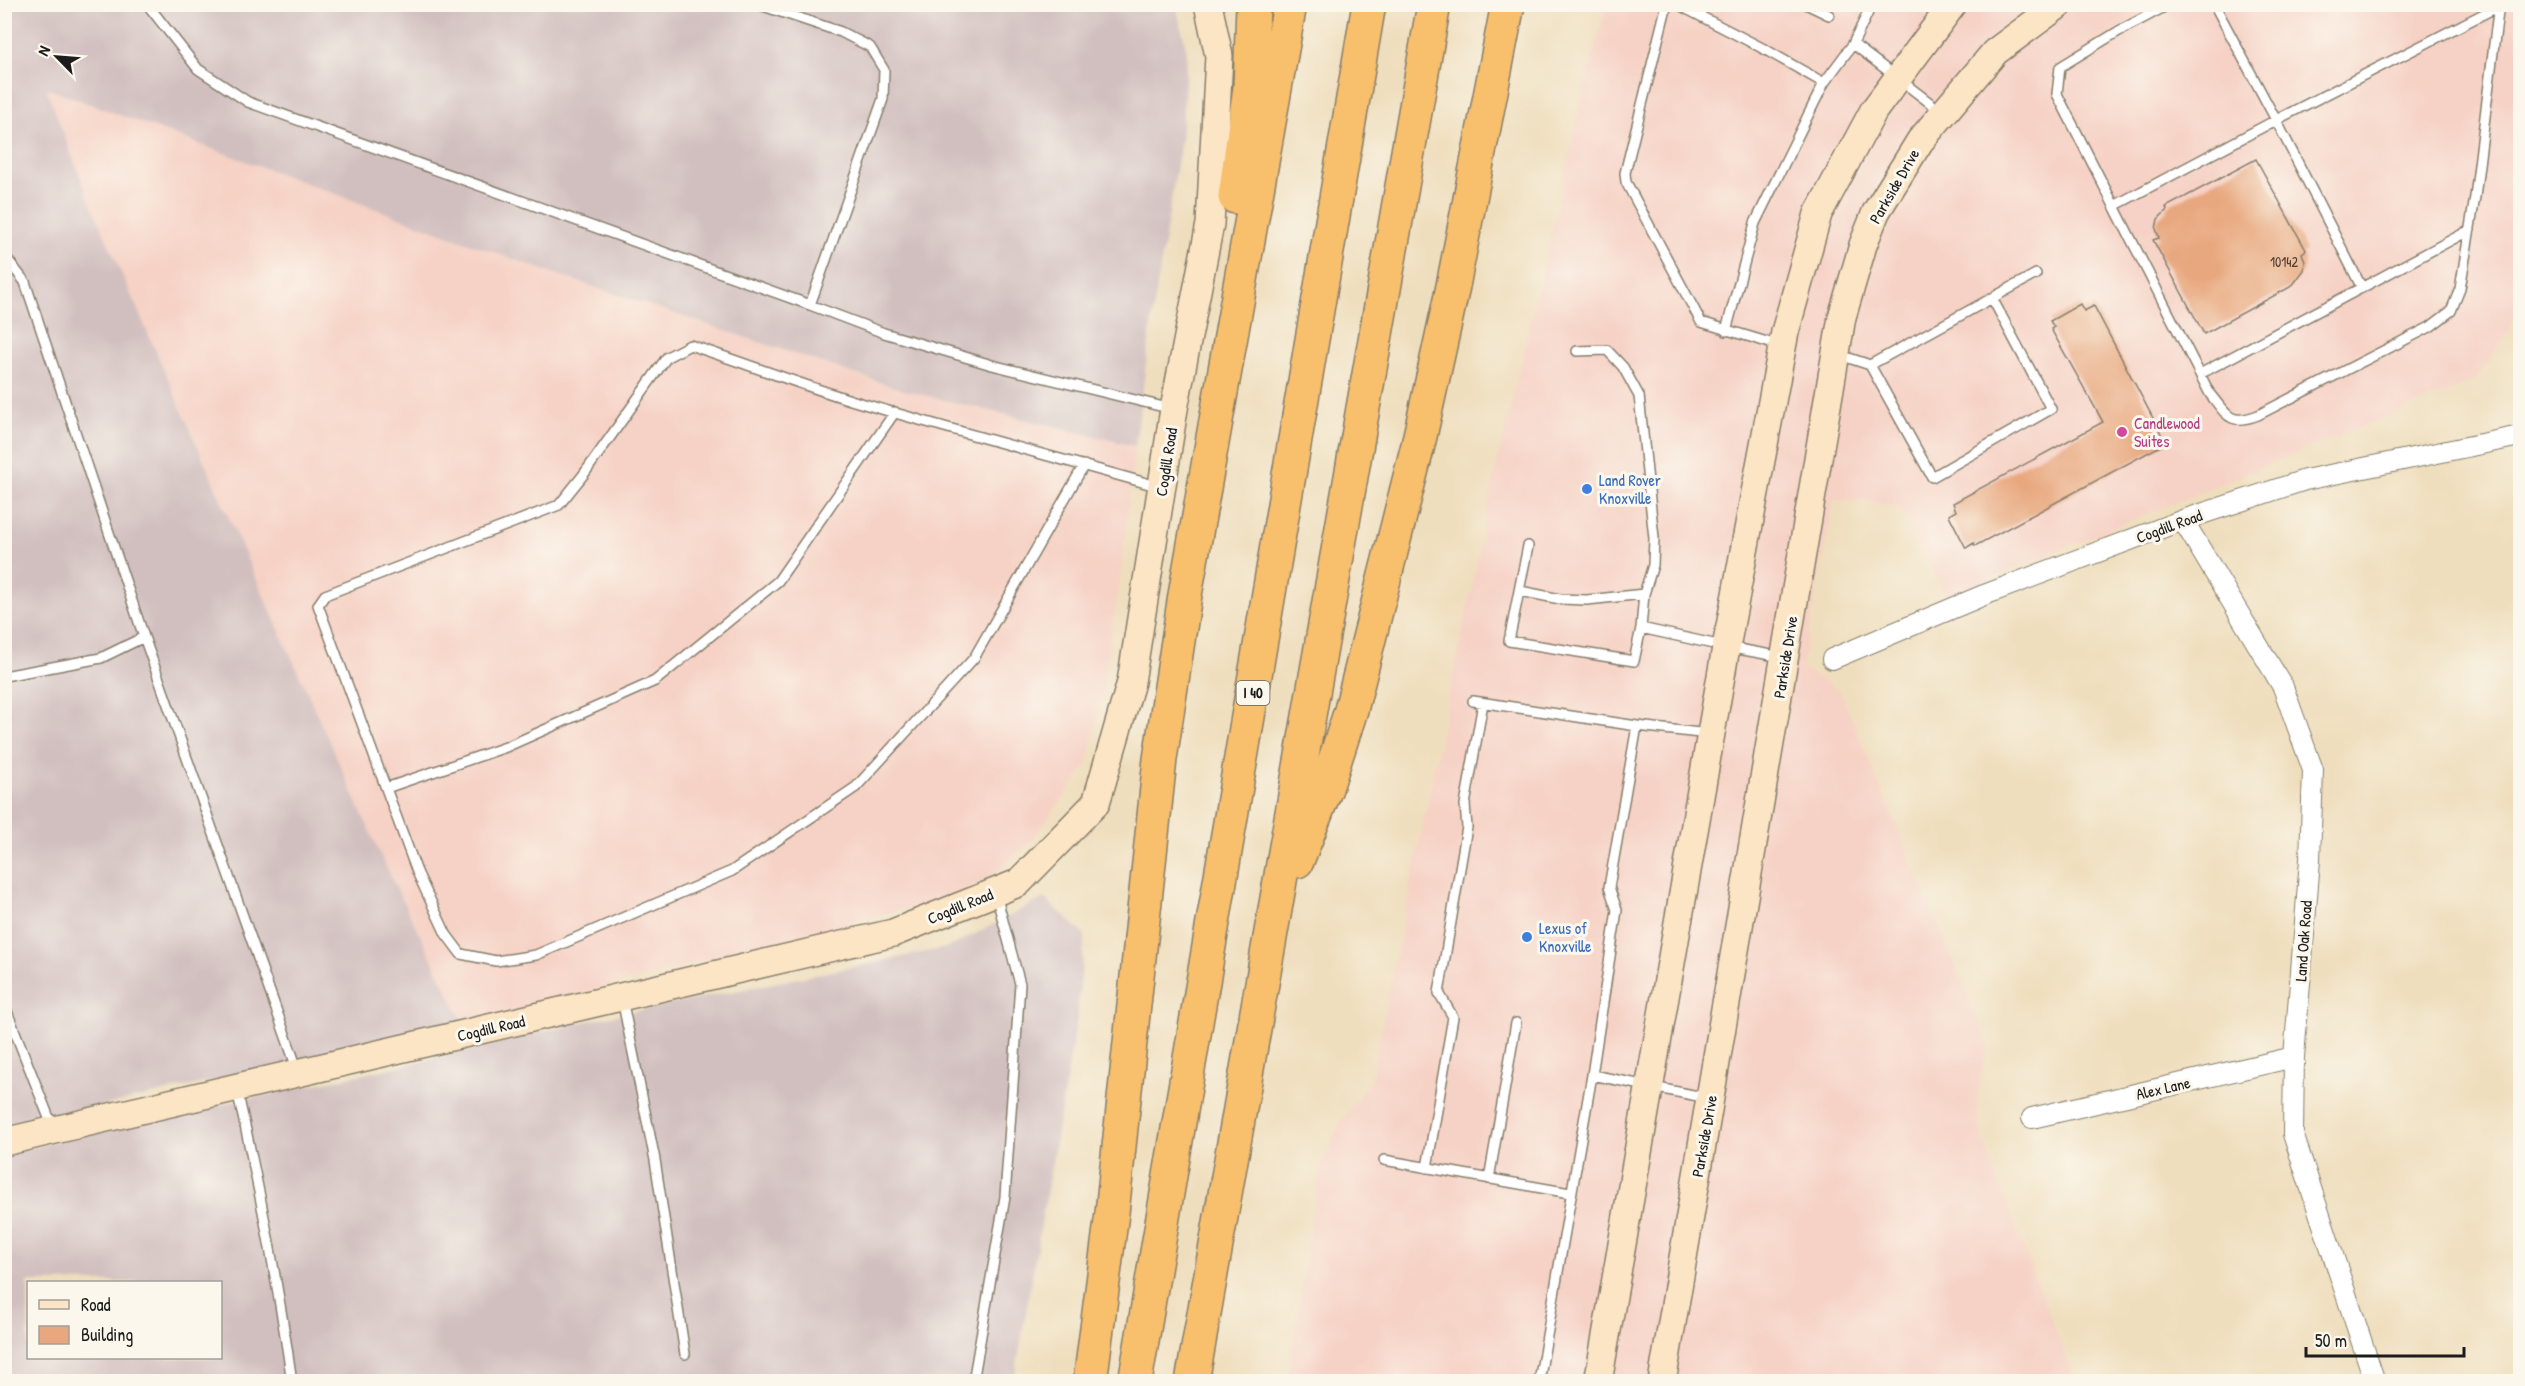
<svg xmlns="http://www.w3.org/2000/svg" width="2525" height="1386" font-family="'Patrick Hand',sans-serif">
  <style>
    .built { fill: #f6d1c5 }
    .industrial { fill: #d1bfbf; fill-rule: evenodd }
    .building { fill: #e8a77e }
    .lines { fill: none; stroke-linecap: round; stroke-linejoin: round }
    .lane-casing { stroke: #867d6c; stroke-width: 12 }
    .street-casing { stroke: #867d6c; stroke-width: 22 }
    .secondary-casing { stroke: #867d6c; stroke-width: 30 }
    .highway-casing { stroke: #867d6c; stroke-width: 36 }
    .lane { stroke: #fff; stroke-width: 9 }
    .street { stroke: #fff; stroke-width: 20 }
    .secondary { stroke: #fce5c4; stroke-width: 27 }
    .highway { stroke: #f8bf6c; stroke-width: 33 }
    .hotel-dot { fill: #d1479c; stroke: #fbf7ec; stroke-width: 2 }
    .shop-dot { fill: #3f7fe0; stroke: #fbf7ec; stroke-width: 2 }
    .labels { text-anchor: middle; stroke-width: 6; stroke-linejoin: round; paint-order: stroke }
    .number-label { font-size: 14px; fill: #4f3f34 }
    .shield { fill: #fbf7ec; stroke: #5f5e5a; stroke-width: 1.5 }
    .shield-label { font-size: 15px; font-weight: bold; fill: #1c1c1c }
    .street-label { font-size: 16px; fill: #1c1c1c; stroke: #fbf7ec }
    .hotel-label { font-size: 16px; fill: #b23c85; stroke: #fbf7ec; text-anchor: start }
    .shop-label { font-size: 16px; fill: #366cbe; stroke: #fbf7ec; text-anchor: start }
  </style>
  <rect width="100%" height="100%" fill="#fbf7ec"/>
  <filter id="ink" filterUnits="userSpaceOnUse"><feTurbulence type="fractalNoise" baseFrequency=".0167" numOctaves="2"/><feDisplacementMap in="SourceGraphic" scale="12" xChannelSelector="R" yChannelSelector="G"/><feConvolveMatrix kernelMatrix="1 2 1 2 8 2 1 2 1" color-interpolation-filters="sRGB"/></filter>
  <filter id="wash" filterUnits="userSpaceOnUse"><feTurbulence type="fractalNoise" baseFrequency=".008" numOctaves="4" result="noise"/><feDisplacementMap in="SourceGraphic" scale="24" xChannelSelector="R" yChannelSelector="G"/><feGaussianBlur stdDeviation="1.35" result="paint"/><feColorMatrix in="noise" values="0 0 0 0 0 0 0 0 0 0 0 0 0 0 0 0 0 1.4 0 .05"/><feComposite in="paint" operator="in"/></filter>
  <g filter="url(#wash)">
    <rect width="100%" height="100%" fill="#efdebd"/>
    <!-- built -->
    <path class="built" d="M1606 5H2520V280L2510 330 2476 380 1947 596 1898 507 1866 500H1834L1802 668 1840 691 1988 1044 1978 1091 1979 1125 1994 1172 2075 1381 1287 1382 1320 1168 1340 1123 1371 1079 1492 486 1581 104Z
      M45 88 540 269 903 390 1135 446 1122 564 1099 714 1086 767 1032 840 989 879 935 903 879 915 464 1024 386 867 248 561 88 197Z"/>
    <!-- industrial -->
    <path class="industrial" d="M4 5H1176L1187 52 1181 140 1153 311 1135 446 903 390 540 269 46 88 88 197 248 561 386 867 464 1024 5 1128Z
      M1044 898 1085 935 1077 1017 1014 1381H5L4 1154 125 1125 401 1066 583 1022 950 947ZM28 1282H220V1358H28Z"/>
    <g id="blocks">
      <!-- building -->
      <path class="building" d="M2256 159 2306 250 2302 253 2305 262 2304 270 2292 286 2204 334 2153 240 2159 238 2156 229 2158 219 2167 210 2166 207Z
        M2080 304 2084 311 2094 306 2166 443 1975 546 1974 543 1966 548 1949 515 1956 511 1953 503 2103 422 2051 329 2054 327 2050 321Z"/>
    </g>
  </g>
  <g filter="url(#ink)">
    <use href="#blocks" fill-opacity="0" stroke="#867d6c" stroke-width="1.5"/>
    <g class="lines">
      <!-- lane casing -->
      <g class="lane-casing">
        <path id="lane" d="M147 4 198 69 248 102 810 305
          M757 4 841 32 870 47 884 70 883 99 810 305 884 333 992 365 1172 409
          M1667 4 1625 173 1626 182 1701 322 1780 346
          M1677 4 1766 50 1824 83
          M1806 4 1829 15
          M2170 4 2119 31 2060 67 2057 94 2210 394C2227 415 2229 426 2258 415L2430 327 2451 311 2460 289 2475 197 2499 4
          M2214 4 2276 120 2499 6
          M1853 44 1942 112
          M2114 206 2276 120 2362 288
          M4 255 25 282 144 637
          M1726 331 1755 223 1824 83 1853 44 1872 4
          M1837 354 1870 365 2036 274
          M1870 365 1932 477 2051 409 1992 298
          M2200 374 2470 230
          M1084 465 974 658 856 787 732 871 536 955 496 961 461 954 446 934 417 872 318 605 325 595 559 505 584 474 667 357 690 345C744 363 799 384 854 401 955 431 1058 458 1160 487
          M1528 546 1509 641 1634 661 1641 628 1644 594 1653 565 1654 538 1639 396 1623 367 1607 350 1577 351
          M1520 591 1560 599 1587 600 1644 594
          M1641 628 1727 647 1782 657
          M4 676 101 658 144 637 298 1071
          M1473 701 1637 726 1709 734
          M386 788 506 747 655 681 778 581 895 412
          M622 999 655 1160 685 1354
          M4 1004 53 1128
          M1592 1075 1617 910 1609 887 1637 726
          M237 1090C259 1186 278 1283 292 1382
          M1384 1160 1570 1193
          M1427 1168 1453 1017 1439 993 1467 827 1465 805 1483 703
          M1489 1179 1516 1023
          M973 1382 1005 1197 1020 984 996 895
          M1539 1382 1592 1075 1708 1098"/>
      </g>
      <!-- street casing -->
      <g class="street-casing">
        <path id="street" d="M2183 520 2283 687 2313 770 2310 860 2294 1057 2293 1134 2375 1382
          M1832 659 1984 595 2183 520 2305 480 2520 436
          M2032 1118 2294 1057"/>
      </g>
      <!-- secondary casing -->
      <g class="secondary-casing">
        <path id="secondary" d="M4 1142 893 933 1018 883 1096 803 1131 682 1174 409 1210 224 1219 56 1208 4
          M1598 1382 1725 653 1785 332 1818 214 1874 110 1953 4
          M1662 1382 1842 317 1863 245 1876 212 1920 141 1995 52 2060 4"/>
      </g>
      <!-- highway casing -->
      <g class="highway-casing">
        <path id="highway" d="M1235 197 1250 87 1253 4
          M1297 861 1326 788 1351 710 1418 445 1452 291 1508 4
          M1090 1382 1112 1213 1160 759 1185 595 1290 4
          M1135 1382 1369 4
          M1192 1382 1434 4"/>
      </g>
      <!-- lane -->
      <use href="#lane" class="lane"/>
      <!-- street -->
      <use href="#street" class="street"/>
      <!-- secondary -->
      <use href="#secondary" class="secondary"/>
      <!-- highway -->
      <use href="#highway" class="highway"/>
    </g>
  </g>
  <!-- markers -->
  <circle class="hotel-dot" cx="2122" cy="432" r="6"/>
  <g class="shop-dot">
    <circle cx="1587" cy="489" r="6"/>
    <circle cx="1527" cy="937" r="6"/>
  </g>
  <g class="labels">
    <!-- number labels -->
    <g class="number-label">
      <text x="2284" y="267">10142</text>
    </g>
    <!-- shield labels -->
    <rect class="shield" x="1236.5" y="681" width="33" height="24" rx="4.5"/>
    <g class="shield-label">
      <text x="1253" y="698">I 40</text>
    </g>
    <!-- street labels -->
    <g class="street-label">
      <text transform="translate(1894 186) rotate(-60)" y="6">Parkside Drive</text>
      <text transform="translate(1166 462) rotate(-81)" y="6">Cogdill Road</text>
      <text transform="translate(2169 526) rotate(-20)" y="6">Cogdill Road</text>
      <text transform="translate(1785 657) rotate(-81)" y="6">Parkside Drive</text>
      <text transform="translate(960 906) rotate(-22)" y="6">Cogdill Road</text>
      <text transform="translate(2303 941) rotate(-86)" y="6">Land Oak Road</text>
      <text transform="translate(491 1028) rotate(-13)" y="6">Cogdill Road</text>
      <text transform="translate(2163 1088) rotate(-13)" y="6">Alex Lane</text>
      <text transform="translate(1704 1136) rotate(-80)" y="6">Parkside Drive</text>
    </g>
    <!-- hotel labels -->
    <g class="hotel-label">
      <text x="2134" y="429">Candlewood<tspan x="2134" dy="18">Suites</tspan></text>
    </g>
    <!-- shop labels -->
    <g class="shop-label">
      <text x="1599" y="486">Land Rover<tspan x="1599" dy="18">Knoxville</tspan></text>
      <text x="1539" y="934">Lexus of<tspan x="1539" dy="18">Knoxville</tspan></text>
    </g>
  </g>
  <!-- margin -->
  <rect width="2525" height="1386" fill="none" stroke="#fbf7ec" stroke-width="24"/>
  <!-- legend -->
  <rect x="27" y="1281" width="195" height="78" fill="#fbf7ec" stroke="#a29f99" stroke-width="1.5"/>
  <rect x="39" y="1300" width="30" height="9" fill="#fce5c4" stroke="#a29f99" stroke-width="1.5"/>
  <text x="81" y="1311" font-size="18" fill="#1c1c1c">Road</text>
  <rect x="39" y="1326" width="30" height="18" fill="#e8a77e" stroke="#a29f99" stroke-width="1.5"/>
  <text x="81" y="1341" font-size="18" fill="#1c1c1c">Building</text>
  <!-- north arrow -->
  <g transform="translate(57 57) rotate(295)" stroke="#fbf7ec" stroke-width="4.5" paint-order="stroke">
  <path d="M0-4.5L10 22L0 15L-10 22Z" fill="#1c1c1c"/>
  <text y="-9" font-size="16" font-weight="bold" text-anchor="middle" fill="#1c1c1c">N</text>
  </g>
  <!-- scale -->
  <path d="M2306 1347v9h158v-9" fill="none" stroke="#1c1c1c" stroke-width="3"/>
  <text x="2315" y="1347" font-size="18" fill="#1c1c1c" stroke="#fbf7ec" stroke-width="4.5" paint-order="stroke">50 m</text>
</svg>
